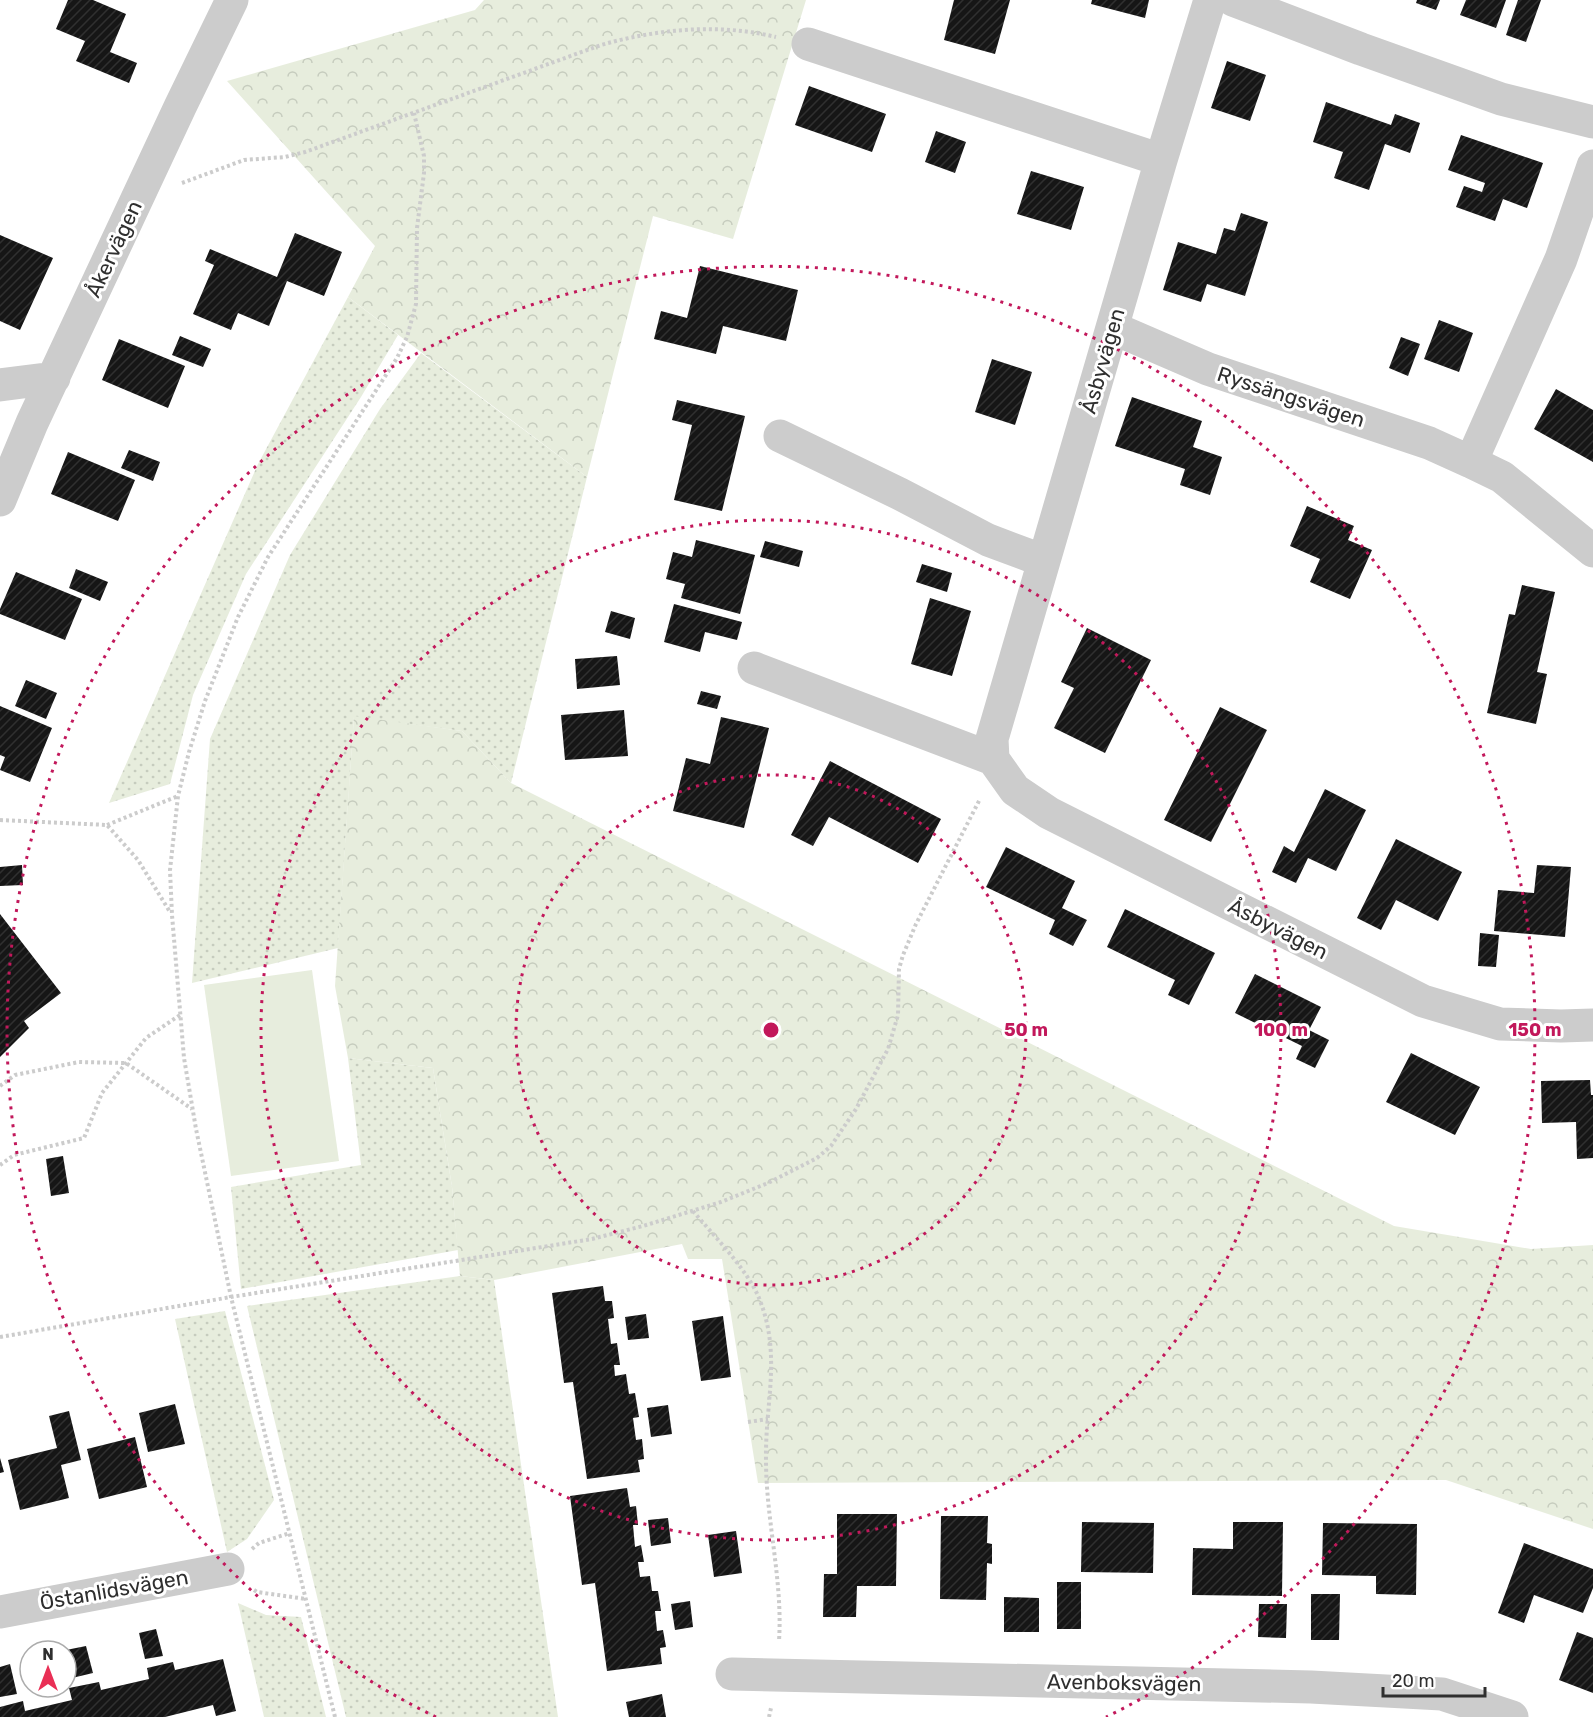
<svg xmlns="http://www.w3.org/2000/svg" width="1593" height="1717" font-family="Rubik,sans-serif">
  <style>
    .grass { fill: url(#grass-dots) }
    .forest { fill: url(#forest-crowns) }
    .pitch { fill: #e7eddd }
    .building { fill: url(#building-hatch) }
    .lines { fill: none; stroke-linecap: round; stroke-linejoin: round }
    .path { stroke: #ccc; stroke-width: 4; stroke-dasharray: 3 3; stroke-linecap: butt }
    .minor { stroke: #ccc; stroke-width: 33 }
    .ring { fill: none; stroke: #c2185b; stroke-width: 3; stroke-dasharray: 3 6 }
    .labels { text-anchor: middle; stroke-width: 6; stroke-linejoin: round; paint-order: stroke }
    .street-label { font-size: 21px; fill: #2f2f2f; stroke: #fff }
    .centre { fill: #c2185b; stroke: #fff; stroke-width: 3 }
    .ring-label { font-size: 18px; text-anchor: middle; font-weight: bold; fill: #c2185b; stroke: #fff; stroke-width: 6; stroke-linejoin: round; paint-order: stroke }
  </style>
  <defs>
    <pattern id="grass-dots" width="8" height="8" patternUnits="userSpaceOnUse" patternTransform="scale(1.5)"><rect width="8" height="8" fill="#e7eddd"/><path d="M2 2h.1M6 6h.1" fill="none" stroke="#c6ccbe" stroke-width="1.8" stroke-linecap="round"/></pattern>
    <pattern id="forest-crowns" width="20" height="18" patternUnits="userSpaceOnUse" patternTransform="scale(1.5)"><rect width="20" height="18" fill="#e7eddd"/><path d="M2 6a3 3 0 1 1 6 0M12 15a3 3 0 1 1 6 0" fill="none" stroke="#c6ccbe"/></pattern>
    <pattern id="building-hatch" width="6" height="6" patternUnits="userSpaceOnUse" patternTransform="scale(1.5)"><rect width="6" height="6" fill="#161616"/><path d="M-1 1l2-2M0 6l6-6M5 7l2-2" fill="none" stroke="#303030"/></pattern>
  </defs>
  <rect width="100%" height="100%" fill="#fff"/>
  <!-- grass -->
  <path class="grass" d="M348 297 398 335 361 397 246 574 193 695 170 784 109 803 258 464Z
    M421 353 587 477 511 783 462 731 354 717 338 948 192 983 210 739 290 555 380 409Z
    M348 1058 433 1068 452 1187 458 1250 241 1289 231 1187 361 1165Z
    M460 1276 494 1280 558 1717H346L247 1306Z
    M225 1311 274 1500 247 1539 227 1552 175 1319Z
    M238 1603 266 1615 301 1617 326 1717H264Z"/>
  <!-- forest -->
  <path class="forest" d="M484 0H806L733 239 653 216 587 477 348 297 375 246 227 81 475 10Z
    M354 716 462 731 511 783 1394 1226 1531 1249 1593 1245V1529L1446 1480 758 1483 722 1259H688L682 1244 494 1280 460 1276 452 1187 433 1068 348 1058 335 986Z"/>
  <!-- pitch -->
  <path class="pitch" d="M312 970 339 1161 231 1176 204 985Z"/>
  <!-- building -->
  <path class="building" d="M68 0H93L126 14 110 52 137 63 129 83 76 61 85 41 56 29Z
    M954 0H1010L995 54 944 40Z
    M1092 0H1149L1145 18 1091 4Z
    M1417 0H1440L1436 10 1416 3Z
    M1466 0H1506L1496 28 1460 15Z
    M1518 0H1541L1526 42 1506 35Z
    M1227 61 1266 75 1250 121 1211 108Z
    M809 86 886 114 872 152 795 125Z
    M1326 102 1391 125 1395 114 1420 123 1410 153 1385 144 1369 190 1334 178 1343 152 1313 142Z
    M936 131 966 142 955 173 925 162Z
    M1461 135 1543 163 1527 208 1503 199 1495 221 1456 207 1464 186 1482 192 1485 183 1448 170Z
    M1031 171 1084 187 1071 230 1017 214Z
    M1241 213 1268 222 1245 296 1207 284 1201 302 1163 290 1178 242 1216 254 1224 228 1235 231Z
    M295 233 342 252 324 296 287 281 269 326 238 313 231 330 193 314 214 265 205 261 210 249 277 277Z
    M0 235 53 258 20 330 0 321Z
    M700 266 798 290 786 341 723 326 716 354 654 339 661 311 687 318Z
    M1439 320 1473 333 1459 372 1424 359Z
    M180 336 211 349 203 367 172 355Z
    M1401 337 1420 344 1408 376 1389 368Z
    M119 339 185 366 168 408 102 380Z
    M992 359 1032 372 1015 425 975 412Z
    M1556 389 1593 410V462L1534 429Z
    M1132 397 1202 421 1193 447 1222 457 1210 495 1180 485 1185 469 1115 446Z
    M677 400 745 416 722 511 674 500 692 425 672 420Z
    M129 450 160 462 153 481 121 468Z
    M68 452 135 480 118 521 51 494Z
    M1307 506 1354 526 1348 540 1372 550 1350 599 1310 582 1320 559 1290 546Z
    M696 540 755 555 740 614 681 598 685 584 666 579 673 552 692 557Z
    M765 541 803 551 799 567 760 557Z
    M922 564 952 573 947 592 916 582Z
    M76 569 108 582 100 601 69 588Z
    M16 572 82 599 65 640 0 614V609Z
    M1522 585 1555 592 1537 672 1547 674 1536 724 1487 713 1509 614 1515 615Z
    M930 598 971 611 952 676 911 664Z
    M674 604 742 622 737 640 705 632 700 652 664 642Z
    M611 611 635 618 630 639 605 632Z
    M1087 628 1151 660 1105 753 1054 728 1074 688 1061 682Z
    M617 656 620 685 577 689 575 659Z
    M26 680 57 693 46 719 15 706Z
    M701 691 721 696 717 709 697 704Z
    M0 706 52 728 30 782 0 770 5 757 0 755Z
    M1220 707 1267 730 1211 842 1164 820Z
    M624 710 628 756 565 760 561 715Z
    M721 717 769 728 744 828 673 811 686 758 710 764Z
    M830 761 941 819 918 863 829 817 813 846 791 835Z
    M1325 789 1366 810 1336 871 1308 858 1296 883 1272 872 1284 846 1294 852Z
    M1396 839 1462 872 1438 921 1396 900 1381 930 1357 918Z
    M1006 847 1075 881 1062 908 1087 920 1073 946 1049 934 1055 920 986 887Z
    M22 865 23 885 0 886V867Z
    M1537 865 1571 867 1565 937 1494 931 1498 890 1534 893Z
    M1125 909 1215 953 1189 1005 1168 995 1175 980 1107 947Z
    M0 914 61 993 24 1021 29 1028 0 1057Z
    M1480 933 1499 935 1496 967 1478 966Z
    M1255 974 1321 1007 1309 1030 1329 1040 1315 1068 1296 1059 1302 1046 1235 1013Z
    M1411 1053 1480 1087 1455 1135 1386 1102Z
    M1590 1080 1591 1095H1593V1158L1577 1159 1576 1122 1542 1123 1541 1081Z
    M63 1156 69 1193 51 1196 46 1159Z
    M603 1286 605 1301H612L614 1318 608 1319 611 1344 617 1343 620 1365H614L615 1376 626 1374 629 1394 635 1393 639 1417 633 1418 636 1440 642 1439 644 1459 638 1460 640 1472 587 1479 573 1382 564 1383 552 1293Z
    M646 1314 649 1338 628 1340 625 1317Z
    M723 1316 731 1377 701 1381 692 1321Z
    M175 1404 185 1444 148 1452 139 1413Z
    M668 1405 672 1434 651 1437 647 1408Z
    M69 1411 81 1460 61 1465 69 1498 20 1510 8 1460 57 1448 49 1416Z
    M135 1437 147 1487 99 1499 87 1449Z
    M0 1458 4 1472 0 1473Z
    M627 1488 630 1507 636 1506 638 1525H633L635 1547 641 1545 644 1562H638L640 1577 650 1576 652 1591H658L661 1611H655L657 1631 663 1630 666 1647 660 1648 662 1664 607 1671 595 1583 582 1585 570 1496Z
    M837 1514H897L896 1586H857L856 1617H823L824 1574H837Z
    M941 1516H988L987 1543 992 1544V1564L987 1563 986 1600 940 1599Z
    M668 1518 671 1543 651 1546 648 1520Z
    M1082 1522 1154 1523 1153 1573 1081 1572Z
    M1233 1522H1283L1282 1596 1192 1595 1193 1548 1233 1549Z
    M1323 1523 1417 1524 1416 1595 1376 1594V1576L1322 1575Z
    M736 1531 742 1573 714 1577 708 1535Z
    M1524 1543 1593 1569V1588L1583 1613 1534 1595 1524 1623 1498 1613Z
    M1057 1582H1081V1629H1057Z
    M1311 1594H1340L1339 1640H1311Z
    M1004 1597 1039 1598V1632H1004Z
    M690 1601 693 1627 675 1630 671 1604Z
    M1259 1604H1287L1286 1638 1258 1637Z
    M156 1629 163 1656 145 1659 139 1633Z
    M1577 1632 1593 1638V1693L1559 1680Z
    M86 1646 93 1673 72 1678 66 1650Z
    M223 1659 236 1711 216 1716 213 1705 165 1717H0V1707L23 1701 25 1711 72 1700 69 1688 99 1682 101 1690 149 1679 147 1668 173 1662 175 1670Z
    M10 1664 17 1694 0 1697V1667Z
    M662 1694 666 1717H629L626 1702Z"/>
  <g class="lines">
    <!-- path -->
    <path class="path" d="M182 183 244 160 285 157 305 152 601 45C657 29 719 23 776 37
      M0 820 107 825 138 860 170 912
      M107 825 178 796
      M0 1086 15 1075 79 1062 126 1063 192 1109
      M0 1165 14 1155 84 1138 102 1093 146 1038 180 1015
      M693 1211C713 1235 747 1269 759 1298 782 1354 765 1403 766 1460 766 1521 783 1580 779 1641
      M0 1337 231 1297 592 1239 643 1226 721 1202 768 1183 817 1158 831 1146 856 1109 888 1049 898 1015 899 969 903 955 916 924 980 799
      M748 1422 768 1419
      M252 1549 259 1543 290 1533
      M254 1590 257 1592 306 1599
      M335 1717 231 1297 196 1129 184 1058 172 915 170 870 178 796 189 752 205 701 238 617 268 557 397 358 407 337 416 304 417 228 424 173V156L414 113
      M769 1717 771 1708"/>
    <!-- minor -->
    <path class="minor" d="M1210 0 1161 160 992 739 993 759 1015 790 1049 813 1423 1001 1500 1024 1561 1026 1593 1025
      M1233 0 1361 49 1501 99 1593 122
      M808 44 1161 160
      M1113 328 1208 369 1429 443 1471 462 1502 477 1593 551
      M0 385 54 378
      M780 436 900 494 988 540 1044 561
      M1471 462 1561 259 1593 166
      M0 500 32 423 180 107 232 0
      M754 668 993 759
      M0 1612 228 1569
      M732 1674 1311 1687 1442 1694 1512 1717"/>
  </g>
  <!-- distance rings -->
  <g class="ring">
    <circle cx="771" cy="1030" r="255"/>
    <circle cx="771" cy="1030" r="510"/>
    <path d="M436 1717A764 764 0 1 1 1106 1717"/>
  </g>
  <g class="labels">
    <!-- street labels -->
    <g class="street-label">
      <text transform="translate(114 249) rotate(-65)" y="7">Åkervägen</text>
      <text transform="translate(1103 361) rotate(-74)" y="7">Åsbyvägen</text>
      <text transform="translate(1291 397) rotate(18)" y="7">Ryssängsvägen</text>
      <text transform="translate(1278 929) rotate(27)" y="7">Åsbyvägen</text>
      <text transform="translate(114 1590) rotate(-10)" y="7">Östanlidsvägen</text>
      <text transform="translate(1124 1683) rotate(1)" y="7">Avenboksvägen</text>
    </g>
  </g>
  <circle cx="771" cy="1030" r="9" class="centre"/>
  <g class="ring-label">
    <text x="1026" y="1036">50 m</text>
    <text x="1281" y="1036">100 m</text>
    <text x="1535" y="1036">150 m</text>
  </g>
  <!-- north arrow -->
  <g transform="translate(48 1669)"><circle r="28" fill="#ffffff" stroke="#acacac" stroke-width="1.5"/>
  <path d="M0-4.5L10 22L0 15L-10 22Z" fill="#e92f55"/>
  <text y="-9" font-size="16" font-weight="bold" text-anchor="middle" fill="#2f2f2f">N</text>
  </g>
  <!-- scale -->
  <path d="M1383 1687v9h102v-9" fill="none" stroke="#2f2f2f" stroke-width="3"/>
  <text x="1392" y="1687" font-size="18" fill="#2f2f2f" stroke="#ffffff" stroke-width="4.5" paint-order="stroke">20 m</text>
</svg>
